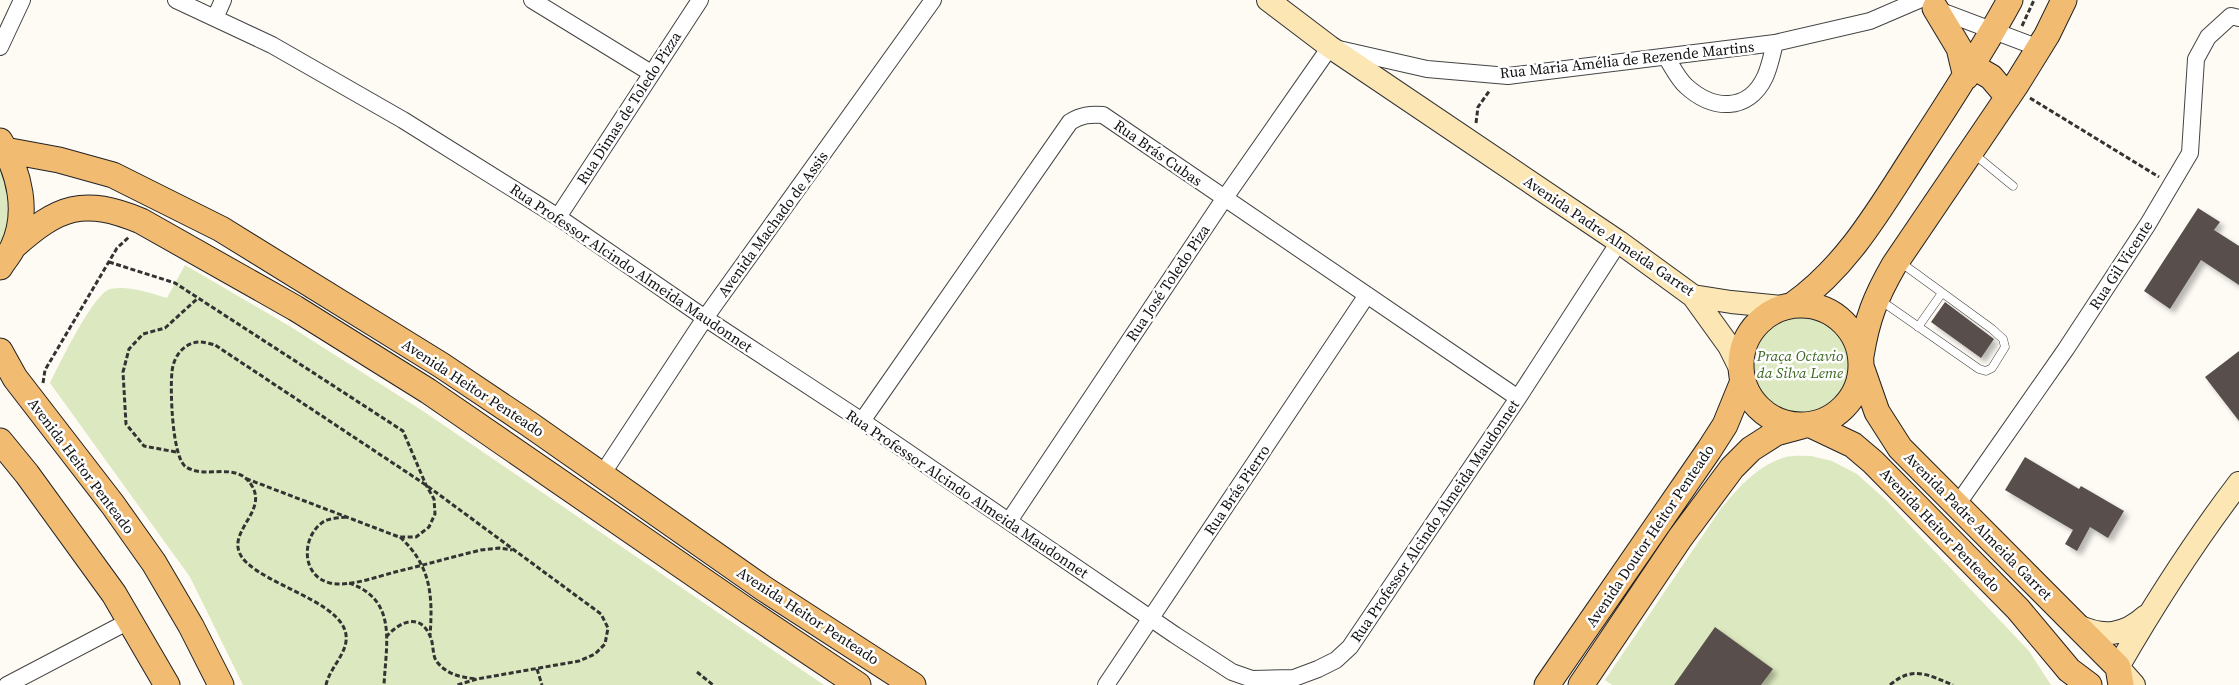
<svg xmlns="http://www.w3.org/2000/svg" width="2239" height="685" font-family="'Source Serif 4',serif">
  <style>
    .green { fill: #dce8bf }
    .building { fill: #59504e; filter: url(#shadow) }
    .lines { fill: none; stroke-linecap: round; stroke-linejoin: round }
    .lane-casing { stroke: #444; stroke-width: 9 }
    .street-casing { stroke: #444; stroke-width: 18 }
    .secondary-casing { stroke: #333; stroke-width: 24 }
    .primary-casing { stroke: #222; stroke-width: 27 }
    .path { stroke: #333; stroke-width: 3; stroke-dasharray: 5 2.5; stroke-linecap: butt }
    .lane { stroke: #fff; stroke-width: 8 }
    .street { stroke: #fff; stroke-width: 16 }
    .secondary { stroke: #fbe6b4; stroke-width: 22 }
    .primary { stroke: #f1bb72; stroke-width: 25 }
    .labels { text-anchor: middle; stroke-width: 5; stroke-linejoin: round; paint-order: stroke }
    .street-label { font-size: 15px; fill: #111; stroke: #fff }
    .park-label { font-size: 15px; font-style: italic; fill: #3d6723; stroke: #fff }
  </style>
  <defs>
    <filter id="shadow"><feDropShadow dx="4.5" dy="4.5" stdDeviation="2.5" flood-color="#0004"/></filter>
  </defs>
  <rect width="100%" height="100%" fill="#fefbf5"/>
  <!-- green -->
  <path class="green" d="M0 159 13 198 10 229 0 251Z
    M185 265 291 327 426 413 824 685H243L190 577 50 383C59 365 93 294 110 289 128 285 150 293 167 298Z
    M1754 365a47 47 0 1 1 94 0a47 47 0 1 1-94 0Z
    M1811 456 1832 461 1857 474 1886 500 2029 651 2051 685H1612L1605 680 1720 510C1737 489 1757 466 1783 458 1791 455 1802 456 1811 456Z"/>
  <!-- building -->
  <path class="building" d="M2198 208 2220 222 2214 230 2239 246V285L2201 260 2170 309 2144 291Z
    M1945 302 1994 339 1981 358 1931 322Z
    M2239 351V421L2205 377Z
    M2025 457 2079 489 2081 486 2124 511 2108 538 2090 527 2077 551 2065 544 2073 530 2005 490Z
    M1715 627 1773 669 1761 685H1674Z"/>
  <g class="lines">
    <!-- lane casing -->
    <g class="lane-casing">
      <path id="lane" d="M1974 154 2013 186
        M1880 300 1979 369 1986 371 1992 368 2005 347 2003 339 1992 329 1900 262
        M1918 327 1942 293"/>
    </g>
    <!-- street casing -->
    <g class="street-casing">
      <path id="street" d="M176 0 272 45 403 120 558 217 705 318 862 421 1175 635 1232 672 1252 679 1294 678 1318 669 1336 660 1350 647 1518 398 1619 242
        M532 0 651 73
        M1933 8 2039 48
        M215 18 223 0
        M0 47 22 0
        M1666 57C1672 66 1678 79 1686 86 1712 110 1748 113 1765 77 1770 66 1772 54 1775 43
        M558 217 700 0
        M862 421 1070 122C1081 115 1090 114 1103 115L1518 398
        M601 476 705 318 933 0
        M1957 505 2066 349 2148 224 2190 153 2196 59 2208 37 2231 16 2239 18
        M1009 521 1224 199 1330 47 1427 69 1508 76 1775 43 1870 21 1919 0
        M7 685 131 620
        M1106 685 1367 295"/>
    </g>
    <!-- secondary casing -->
    <g class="secondary-casing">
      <path id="secondary" d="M1268 0 1330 47 1619 242 1693 296 1731 302 1783 307
        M1693 296 1729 346 1741 370
        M2076 625C2103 638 2124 636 2146 616
        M2134 685 2118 667C2155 603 2194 542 2239 483"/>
    </g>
    <!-- primary casing -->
    <g class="primary-casing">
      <path id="primary" d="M1935 8 1959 48 1966 77
        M1972 66 1991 77 2008 97
        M0 141C20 172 29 213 13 247 10 254 4 260 0 267
        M5 150 59 160 113 175 221 229 441 365 529 424 763 588 913 685
        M13 247C59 206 83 197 141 221L295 308 428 391 746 610 858 685
        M1794 304C1851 263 1883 203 1921 145 1952 97 1983 50 2010 0
        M1741 365a60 60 0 1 1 120 0a60 60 0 1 1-120 0Z
        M0 351 15 378 113 505 154 563 191 626 221 685
        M1861 356C1867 319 1875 298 1894 265L2016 85 2047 35 2064 0
        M1862 369 1877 412 1900 448 2118 667 2121 685
        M1813 426 1853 445 1873 462 2018 609 2069 670 2089 685
        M0 441 27 474 114 594 167 685
        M1547 685 1709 450 1725 425 1743 381
        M1581 685 1680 538 1732 468 1751 449 1776 433 1802 426"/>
    </g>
    <!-- path -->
    <path class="path" d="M2022 26 2034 0
      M2030 98 2159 177
      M1476 123 1478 107 1490 90
      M109 262 175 283 403 431 426 485 434 499 435 514 429 527 416 537H399L247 479
      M43 383 45 370 117 248 129 237
      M176 452 144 446 126 424 123 372 129 349 143 334 165 328 198 298
      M346 517C339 518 329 518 323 522 301 537 301 576 330 583 350 587 376 577 395 572 424 565 452 557 481 550L499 548 512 550
      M400 537C431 566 433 595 430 636
      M349 583C398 600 386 643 384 685
      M386 637C399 622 420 612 430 636 434 644 432 656 437 662 448 675 460 677 476 679
      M537 669 542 685
      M697 672 713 685
      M326 685C330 665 355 648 343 626 329 600 270 585 246 562 219 535 269 514 252 486 237 460 207 480 186 467 172 458 170 389 172 372 173 357 184 342 200 342 205 342 211 344 215 345L426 485 601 614 608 628 605 644 595 654 579 661 477 679 457 685
      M1890 685C1913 665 1928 675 1953 685"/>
    <!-- lane -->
    <use href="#lane" class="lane"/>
    <!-- street -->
    <use href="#street" class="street"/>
    <!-- secondary -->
    <use href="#secondary" class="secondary"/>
    <!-- primary -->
    <use href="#primary" class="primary"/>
  </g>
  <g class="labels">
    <!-- street labels -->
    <g class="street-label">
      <text transform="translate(1627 60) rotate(-6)" y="5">Rua Maria Amélia de Rezende Martins</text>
      <text transform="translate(629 108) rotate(-57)" y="5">Rua Dimas de Toledo Pizza</text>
      <text transform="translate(1158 153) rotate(35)" y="5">Rua Brás Cubas</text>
      <text transform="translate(773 224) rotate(-54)" y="5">Avenida Machado de Assis</text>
      <text transform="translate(1609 236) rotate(34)" y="5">Avenida Padre Almeida Garret</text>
      <text transform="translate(2121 265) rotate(-57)" y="5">Rua Gil Vicente</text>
      <text transform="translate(631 268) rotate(34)" y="5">Rua Professor Alcindo Almeida Maudonnet</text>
      <text transform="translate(1168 283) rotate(-56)" y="5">Rua José Toledo Piza</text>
      <text transform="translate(473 388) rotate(33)" y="5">Avenida Heitor Penteado</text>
      <text transform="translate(81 466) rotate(53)" y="5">Avenida Heitor Penteado</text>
      <text transform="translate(1237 490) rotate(-56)" y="5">Rua Brás Pierro</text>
      <text transform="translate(967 494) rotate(34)" y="5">Rua Professor Alcindo Almeida Maudonnet</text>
      <text transform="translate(1435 521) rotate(-56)" y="5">Rua Professor Alcindo Almeida Maudonnet</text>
      <text transform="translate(1978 526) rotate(45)" y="5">Avenida Padre Almeida Garret</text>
      <text transform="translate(1940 530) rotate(46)" y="5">Avenida Heitor Penteado</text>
      <text transform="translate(1650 536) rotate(-56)" y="5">Avenida Doutor Heitor Penteado</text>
      <text transform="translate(808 616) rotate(33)" y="5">Avenida Heitor Penteado</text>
    </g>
    <!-- park labels -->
    <g class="park-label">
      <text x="1800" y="361">Praça Octavio<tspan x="1800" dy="17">da Silva Leme</tspan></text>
    </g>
  </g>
</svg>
